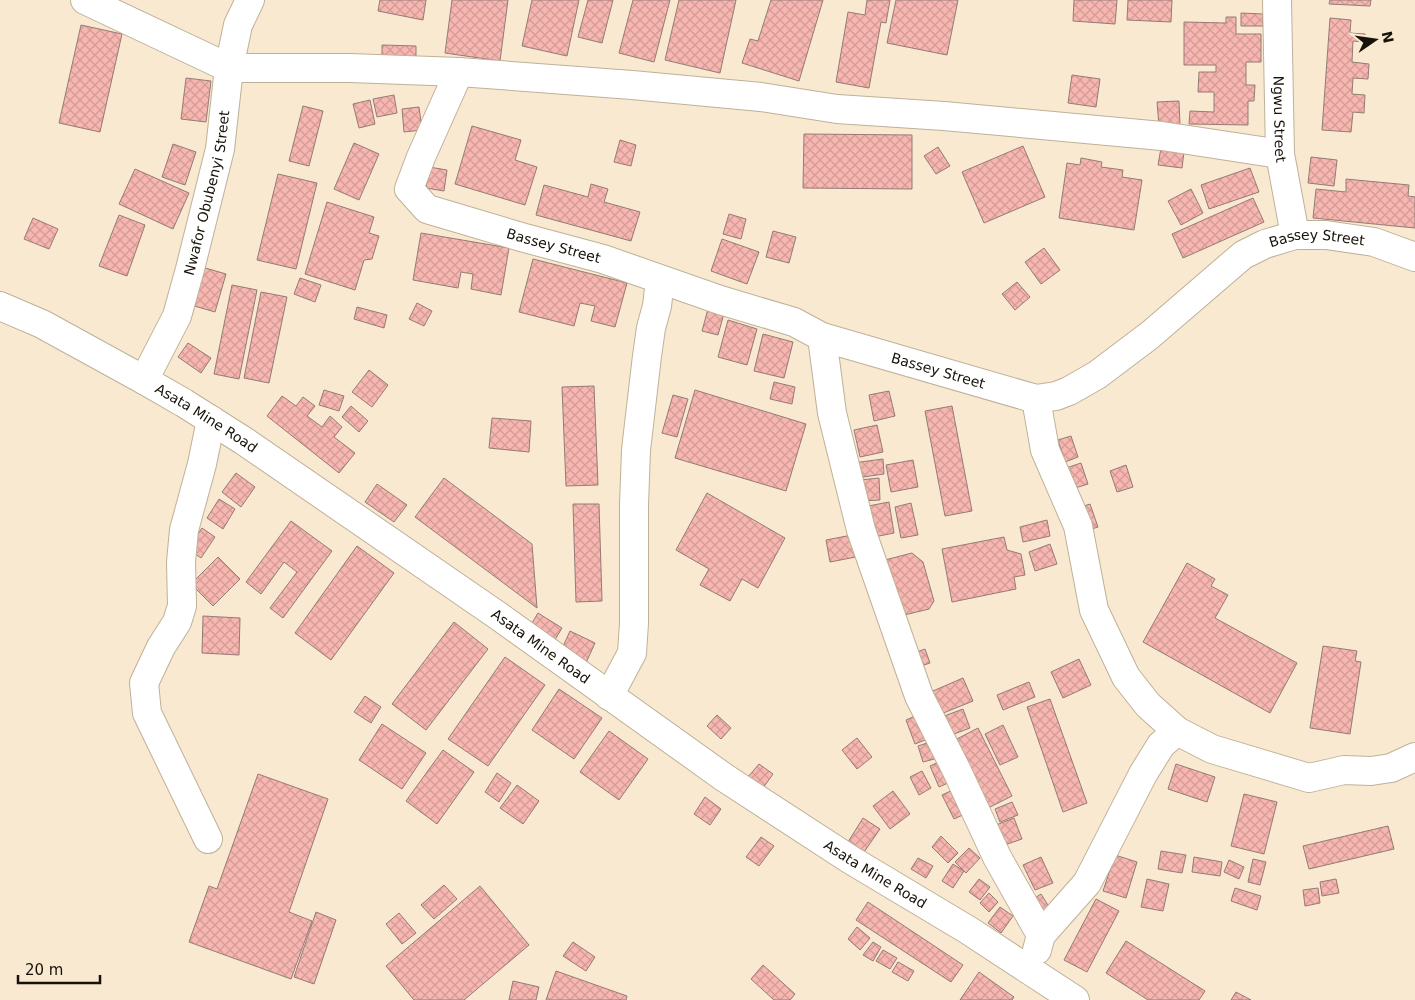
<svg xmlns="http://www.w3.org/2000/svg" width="1415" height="1000" font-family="'DejaVu Sans',sans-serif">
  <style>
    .building { fill: url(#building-cross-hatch); stroke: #967a77 }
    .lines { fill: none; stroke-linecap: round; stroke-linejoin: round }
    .minor-casing { stroke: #bfb199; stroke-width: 30 }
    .minor { stroke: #fff; stroke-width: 28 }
    .labels { text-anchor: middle; stroke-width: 4.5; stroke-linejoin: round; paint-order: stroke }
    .street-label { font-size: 14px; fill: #171209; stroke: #f8e9d0 }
  </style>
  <defs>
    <pattern id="building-cross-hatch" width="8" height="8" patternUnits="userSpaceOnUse" patternTransform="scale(1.25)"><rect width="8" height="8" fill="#f7b6b0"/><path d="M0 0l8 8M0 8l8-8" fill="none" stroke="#d39b96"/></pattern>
  </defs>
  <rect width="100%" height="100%" fill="#f8e9d0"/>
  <!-- building -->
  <path class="building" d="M380 0H426L423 20 378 11Z
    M452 0H508L500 61 445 53Z
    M532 0H579L567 56 522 46Z
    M588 0H613L602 43 578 37Z
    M633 0H670L654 62 619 53Z
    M679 0H736L720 73 665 60Z
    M771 0H823L799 81 742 63 750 39 758 41Z
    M867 0H890L886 23 881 22 869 88 836 82 848 12 865 15Z
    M896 0H958L947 55 887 43Z
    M1074 0H1117L1115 24 1073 21Z
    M1128 0H1172L1171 22 1127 20Z
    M1330 0H1371L1370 6 1329 4Z
    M1241 13 1263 14V26H1241Z
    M1226 17H1236V34H1261V62H1246V85H1255L1254 101H1248V125L1189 124 1190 111 1214 112V92H1198L1199 72H1216V65H1184V22L1226 23Z
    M1330 18 1351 20 1350 33 1365 34V42L1353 41 1352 62 1369 64 1368 79 1353 78 1352 94 1365 95 1364 113 1353 112 1351 132 1322 130Z
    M81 25 122 34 100 132 59 123Z
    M382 45 416 46V66L382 65Z
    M1072 75 1100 79 1096 107 1068 103Z
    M186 78 211 81 206 122 181 119Z
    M394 95 397 113 377 117 373 99Z
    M370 100 375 124 359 128 353 104Z
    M1179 101 1180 125 1159 126 1157 102Z
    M303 106 323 111 309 166 289 161Z
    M419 107 422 130 404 132 402 109Z
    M472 126 521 140 515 160 537 167 525 205 455 184Z
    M804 134 912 135V189L803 188Z
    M620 140 636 145 631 166 614 162Z
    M354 143 379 154 359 200 334 189Z
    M173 144 196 152 185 185 162 177Z
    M1023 146 1045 197 984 223 962 172Z
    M938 147 950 166 936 174 924 156Z
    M1161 148 1184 152 1182 168 1158 165Z
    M1311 157 1337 160 1334 186 1308 183Z
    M1081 158 1102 162 1101 167 1123 170 1122 177 1142 180 1134 230 1059 218 1067 163 1080 165Z
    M429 167 447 170 444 191 426 188Z
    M1250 168 1259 192 1209 209 1201 185Z
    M135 169 189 193 173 229 119 204Z
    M278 174 317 183 296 269 257 260Z
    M1346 179 1409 185 1408 196 1415 197V228L1313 218 1316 189 1346 192Z
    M591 184 608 189 604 202 640 212 631 241 536 215 544 185 588 197Z
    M1191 189 1203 213 1181 225 1168 201Z
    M1253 198 1264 222 1183 258 1172 234Z
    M327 202 374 217 369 233 379 236 372 259 364 260 355 290 305 274Z
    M729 214 746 219 741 239 723 234Z
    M119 215 145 225 127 276 99 266Z
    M33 218 58 229 49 249 24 239Z
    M773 231 796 237 789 263 766 257Z
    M421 233 509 248 501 295 471 289 473 274 461 272 458 288 413 280Z
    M722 239 759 252 747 284 711 271Z
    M1044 248 1060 270 1041 284 1025 262Z
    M533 259 627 283 615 327 591 321 595 306 580 303 574 326 519 312Z
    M202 267 226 274 215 312 191 305Z
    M300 278 321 285 315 302 294 294Z
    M1017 282 1030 297 1015 310 1002 294Z
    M232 285 257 290 239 379 214 374Z
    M261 292 287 297 269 383 244 378Z
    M417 303 432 311 424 326 409 319Z
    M709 305 725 310 718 335 702 331Z
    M357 307 387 315 384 328 354 319Z
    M728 320 757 329 747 365 718 357Z
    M763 334 793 342 784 378 754 371Z
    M188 343 211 358 201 373 178 357Z
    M369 370 388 385 372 407 352 392Z
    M774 382 795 387 792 404 770 399Z
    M594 386 598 485 566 486 562 387Z
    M324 390 344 396 339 411 319 405Z
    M695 390 806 424 786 491 675 458Z
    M889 391 895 416 874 421 869 395Z
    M673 395 688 399 677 437 662 433Z
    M282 396 296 406 303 397 315 406 307 416 322 427 330 416 342 427 334 437 355 453 339 473 267 416Z
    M351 406 368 421 359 432 342 417Z
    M952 406 972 511 945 516 925 411Z
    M492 418 531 421 529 452 489 448Z
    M877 425 883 452 860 457 854 430Z
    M1071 436 1078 457 1065 462 1058 440Z
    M883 459 884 474 856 478 853 463Z
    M913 460 918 487 891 492 886 465Z
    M1081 463 1088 484 1072 489 1066 468Z
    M1126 465 1133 487 1117 492 1110 471Z
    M236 473 255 487 241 507 222 492Z
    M444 478 532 544 537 608 415 517Z
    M879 478 880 500 862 501 860 480Z
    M377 484 407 505 394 522 365 502Z
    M707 493 785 538 758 588 742 579 730 601 700 585 709 569 676 550Z
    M219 499 235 509 223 529 207 518Z
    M889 502 894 533 869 538 863 507Z
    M911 503 918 535 901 538 895 507Z
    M573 504H599L602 601 576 602Z
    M1090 504 1098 527 1089 530 1081 507Z
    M1047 520 1050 536 1023 542 1020 527Z
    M291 521 332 551 283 618 270 608 297 572 284 562 261 594 246 582Z
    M202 528 215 537 201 558 188 549Z
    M857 534 861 556 830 562 826 540Z
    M1004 537 1007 550 1021 554 1025 575 1014 577 1016 589 952 602 942 549Z
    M1050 544 1057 564 1035 571 1029 552Z
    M357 546 394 573 331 660 295 633Z
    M912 553 923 562 934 601 929 609 896 617 881 561Z
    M218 557 240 579 213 606 191 584Z
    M1187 563 1215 579 1211 586 1228 595 1215 618 1297 663 1270 713 1143 642Z
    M538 613 562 628 550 648 526 633Z
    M203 616 240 618 239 655 202 653Z
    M454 622 488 649 426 730 392 704Z
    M570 631 595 643 585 665 560 653Z
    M1323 646 1357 651 1355 661 1361 662 1350 734 1310 728Z
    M925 649 930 663 915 668 911 654Z
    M505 657 545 685 488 766 448 739Z
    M1079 659 1091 685 1063 698 1051 672Z
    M963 678 973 701 936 716 926 694Z
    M1029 682 1035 697 1003 710 997 695Z
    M559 689 602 718 574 759 532 730Z
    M365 696 381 707 371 723 354 712Z
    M1050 699 1087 803 1063 812 1027 707Z
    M963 709 970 728 946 737 939 718Z
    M920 714 930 738 915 744 906 720Z
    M717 715 731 728 721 739 707 726Z
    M382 724 426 753 402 789 359 760Z
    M1003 725 1018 757 1000 765 985 734Z
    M978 728 1012 796 986 809 953 741Z
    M609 731 648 759 619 800 580 772Z
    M857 738 872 757 857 769 842 750Z
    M933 741 938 758 923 762 918 746Z
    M443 750 474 772 437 824 406 801Z
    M941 761 950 782 939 787 930 766Z
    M759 764 773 774 763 788 748 777Z
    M1176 764 1215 777 1207 802 1168 789Z
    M922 771 931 788 919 795 910 777Z
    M497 773 511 783 499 802 485 792Z
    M258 774 328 799 289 912 312 921 291 979 189 942 209 886 217 889Z
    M517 785 539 801 523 824 500 808Z
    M955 789 967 813 954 819 942 795Z
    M893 791 910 814 890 829 873 806Z
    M1244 794 1277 802 1264 854 1231 846Z
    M705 797 721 809 710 825 694 814Z
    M1012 802 1018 815 1000 822 995 809Z
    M863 818 880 829 864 852 848 842Z
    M1014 818 1022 839 999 847 991 827Z
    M1388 826 1394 849 1309 869 1303 846Z
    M941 836 958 853 948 863 932 847Z
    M761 837 774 846 759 866 746 857Z
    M969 848 980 858 966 873 955 862Z
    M1161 851 1186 855 1182 873 1158 869Z
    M1115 855 1137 862 1126 898 1103 891Z
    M1041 857 1053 883 1035 890 1023 865Z
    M1194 857 1222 862 1220 876 1192 872Z
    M918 858 933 866 926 878 911 869Z
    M1253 859 1266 862 1260 885 1248 882Z
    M1229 860 1244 867 1239 879 1224 872Z
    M953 864 964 871 953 888 942 881Z
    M979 879 990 887 980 900 969 892Z
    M1147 879 1169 884 1163 911 1141 907Z
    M1336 879 1339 893 1322 896 1320 882Z
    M444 885 457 899 434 919 421 905Z
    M480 886 529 945 464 1000H414L386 966Z
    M1235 888 1261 896 1257 910 1231 901Z
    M1318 888 1320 903 1305 906 1303 890Z
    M989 893 998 902 989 912 980 903Z
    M1041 894 1051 910 1037 919 1027 903Z
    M1096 899 1119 911 1087 972 1064 960Z
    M868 902 963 965 951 982 856 920Z
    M1000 907 1013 916 1001 933 988 923Z
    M316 912 336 920 314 984 294 977Z
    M399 913 416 933 402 944 386 924Z
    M857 927 870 938 860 950 848 939Z
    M1126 941 1205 991 1199 1000H1148L1106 973Z
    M573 942 595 957 586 971 563 956Z
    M873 942 881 947 873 961 863 955Z
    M883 950 897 958 890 969 876 961Z
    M898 962 914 971 908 981 892 972Z
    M763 965 795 994 790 1000H774L751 979Z
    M556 971 627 996 626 1000H546Z
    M979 972 1014 997 1012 1000H960Z
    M513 981 539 987 536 1000H509Z
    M1236 992 1251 1000H1231Z"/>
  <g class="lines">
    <!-- minor casing -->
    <g class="minor-casing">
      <g id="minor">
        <path d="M85 0 229 68H350L459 72 632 85 761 97 837 109 944 116 1162 136 1280 154"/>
        <path id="s1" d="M1277 0 1280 154 1295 235"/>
        <path id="s2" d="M459 72 421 157 409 189 427 209 521 237 603 259 720 300 794 322 822 337 1036 399 1056 396 1069 391 1097 375 1150 335 1243 255 1265 244 1295 235H1326L1374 242 1415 257"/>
        <path id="s3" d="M0 306 42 324 144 380 184 403 244 441 497 615 725 778 851 860 968 930 1075 1000"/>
        <path d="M822 337 832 413 861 530 919 696 956 769 997 857 1041 935"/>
        <path id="s4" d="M144 380 177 316 190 269 220 149 229 68 238 25 250 0"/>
        <path d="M1036 399 1045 450 1078 526 1094 610 1126 677 1148 705 1177 731 1212 749 1309 778 1344 770 1371 771 1391 768 1415 757"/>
        <path d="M609 696 632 653 634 623V505L636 450 647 356 651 328 657 306 660 280"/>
        <path d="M208 839 147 713 144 683 161 647 177 622 182 606 181 562 184 530 202 464 211 420"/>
        <path d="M1037 950 1041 935 1087 883 1143 774 1161 745 1177 731"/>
      </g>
    </g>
    <!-- minor -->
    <use href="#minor" class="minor"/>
  </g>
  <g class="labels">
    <!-- street labels -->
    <g class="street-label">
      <text dy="5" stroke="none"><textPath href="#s1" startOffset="119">Ngwu Street</textPath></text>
      <text dy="5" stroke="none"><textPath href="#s4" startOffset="199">Nwafor Obubenyi Street</textPath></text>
      <text dy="5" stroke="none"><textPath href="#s2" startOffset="1126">Bassey Street</textPath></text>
      <text dy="5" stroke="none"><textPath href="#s2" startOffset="286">Bassey Street</textPath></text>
      <text dy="5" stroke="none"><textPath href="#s2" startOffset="691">Bassey Street</textPath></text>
      <text dy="5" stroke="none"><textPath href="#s3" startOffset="235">Asata Mine Road</textPath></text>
      <text dy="5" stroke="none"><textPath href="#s3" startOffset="640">Asata Mine Road</textPath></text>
      <text dy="5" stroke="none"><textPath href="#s3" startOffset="1045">Asata Mine Road</textPath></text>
    </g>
  </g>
  <!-- north arrow -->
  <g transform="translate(1375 40) rotate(77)" stroke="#f8e9d0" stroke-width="4" paint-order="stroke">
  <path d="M0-4L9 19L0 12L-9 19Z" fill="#171209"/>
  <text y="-8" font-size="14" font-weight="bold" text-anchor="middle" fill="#171209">N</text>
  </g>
  <!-- scale -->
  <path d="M18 975v8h82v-8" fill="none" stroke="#171209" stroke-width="2.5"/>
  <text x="25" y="975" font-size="15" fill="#171209" stroke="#f8e9d0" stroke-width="4" paint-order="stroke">20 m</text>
</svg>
